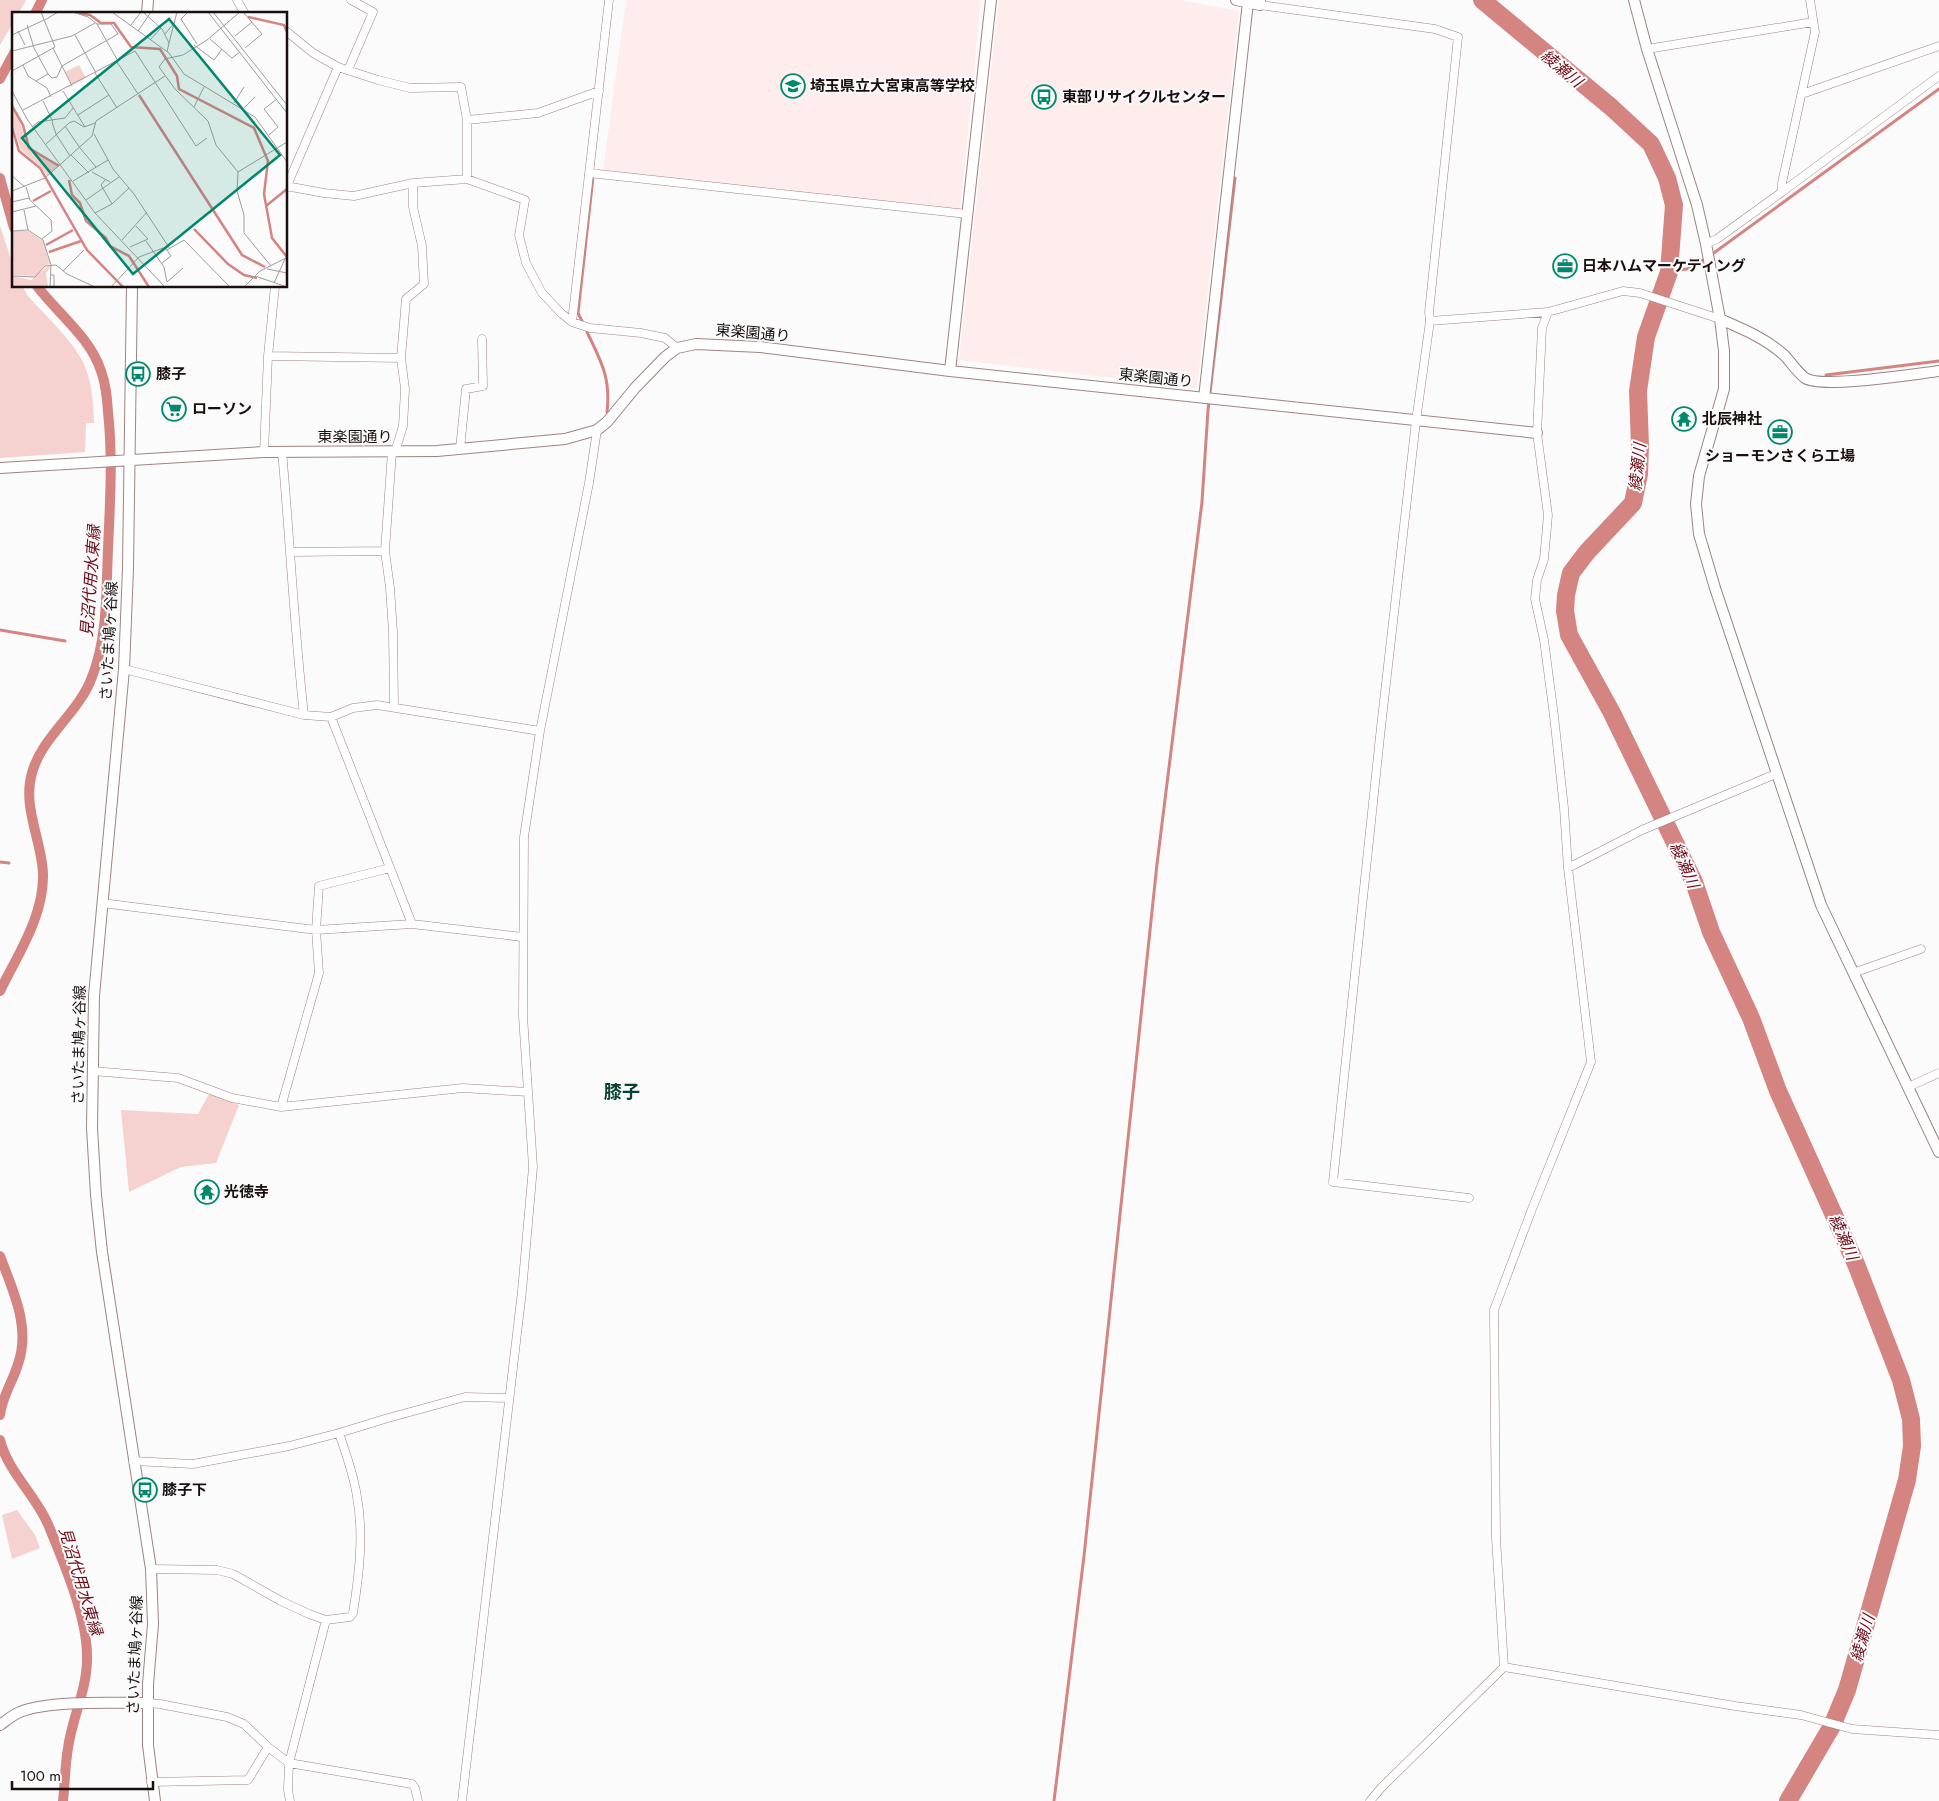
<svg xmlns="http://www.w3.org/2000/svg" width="1939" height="1801" font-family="Jost,'Noto Sans JP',sans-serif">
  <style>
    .built { fill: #feedec }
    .green { fill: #f5d2d0 }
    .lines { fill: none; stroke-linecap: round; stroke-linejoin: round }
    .stream { stroke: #d48481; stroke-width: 3 }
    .canal { stroke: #d48481; stroke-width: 10 }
    .river { stroke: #d48481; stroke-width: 18 }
    .street-casing { stroke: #9f8381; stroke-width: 9 }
    .secondary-casing { stroke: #9f8381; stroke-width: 12 }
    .street { stroke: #fff; stroke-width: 8 }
    .secondary { stroke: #fff; stroke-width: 10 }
    .labels { text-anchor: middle; stroke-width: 4; stroke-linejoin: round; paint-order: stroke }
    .poi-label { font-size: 15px; font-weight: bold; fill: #190f0e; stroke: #fbfbfb; text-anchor: start }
    .street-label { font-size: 15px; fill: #190f0e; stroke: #fbfbfb }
    .water-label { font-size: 16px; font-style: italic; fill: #6d0c18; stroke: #fbfbfb }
    .quarter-label { font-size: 18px; font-weight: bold; fill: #084033; stroke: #fbfbfb }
    .inset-river { fill: none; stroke: #d48481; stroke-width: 2.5 }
    .inset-road { fill: none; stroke: #a19d9c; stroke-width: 1 }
    .view { fill: #00886d; fill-opacity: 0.15; stroke: #00886d; stroke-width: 2.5 }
    .inset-edge { fill: none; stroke: #190f0e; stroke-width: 2.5 }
  </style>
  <rect width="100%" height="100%" fill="#fbfbfb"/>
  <!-- built -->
  <path class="built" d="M626 0H981L960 211 603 171Z
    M999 0H1180L1239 11 1197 388 959 360Z"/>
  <!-- green -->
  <path class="green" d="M0 0H26L18 14H14V21L0 45Z
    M0 226 14 268V286H22L28 296C45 315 72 340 83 362 92 381 93 402 94 423H86L85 452 0 458Z
    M209 1094 239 1105 216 1163 181 1167 129 1192 121 1110 198 1114Z
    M17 1510 35 1535 40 1548 12 1559 2 1515Z"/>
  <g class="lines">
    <!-- stream -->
    <path class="stream" d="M1711 255 1939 89
      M1669 272 1692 268 1706 258
      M583 323 578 313 593 177
      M587 332C601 361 611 378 607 412
      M1826 375 1939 361
      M0 630 65 641
      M0 862 9 863
      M1054 1801 1084 1556 1157 864 1202 502 1208 410 1235 178"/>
    <!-- canal -->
    <path class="canal" d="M35 14 42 0
      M0 79 14 53
      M0 178 14 228
      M0 991C18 954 44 916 43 874 42 841 22 807 32 773 42 736 79 713 92 677 108 637 106 591 108 549 110 503 113 458 108 412 107 398 106 384 101 371 90 337 58 314 37 286
      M0 1256C13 1291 31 1327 18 1364 13 1381 2 1397 0 1415
      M0 1440C8 1473 38 1497 50 1529 65 1566 88 1619 87 1659 87 1690 72 1718 68 1748 65 1765 65 1783 63 1801"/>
    <!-- river -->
    <path class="river" d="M1482 0 1611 107 1651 144 1667 178 1674 205 1669 272 1646 337 1638 391 1640 446 1639 474 1633 503 1587 552 1571 573 1566 595 1565 611 1569 635 1612 713 1694 882 1711 932 1751 1018 1778 1091 1856 1264 1901 1380 1911 1419 1912 1446 1907 1480 1847 1690 1832 1726 1788 1801"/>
    <!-- street casing -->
    <g class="street-casing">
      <path id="street" d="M237 0 245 14
        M1260 5 1435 29 1458 37 1429 312 1430 321 1416 421 1381 727 1333 1182 1469 1198
        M286 31 313 53 338 67 378 80 410 88 461 87 467 120V179
        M1647 49 1813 22
        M348 70 373 12 351 0
        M1802 94 1939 46
        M467 120 538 113 599 91
        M589 173 967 214
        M286 186 324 193 354 196 413 183 467 179 525 200 519 235 526 263 542 293 562 314 572 322 590 328 641 333 665 338 677 348
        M286 188 338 67
        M1782 192 1939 76
        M1706 244 1717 239 1782 192V183L1815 32 1810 0
        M1430 321 1548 312
        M572 322 609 0
        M268 356 401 358
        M460 449 466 389 483 386 482 339
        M282 451C290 539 294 627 304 715
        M264 452 268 356 275 286
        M392 452 385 551 390 588 393 632 394 706
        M395 452 403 426 405 389 401 358 406 299 424 284 422 246 413 207V183
        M291 552 385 551
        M124 669 304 715 331 717 353 708 377 705 540 731
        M331 717 412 924
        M1568 868 1642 830 1778 773
        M102 903 316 930 412 924 522 937
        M1853 973 1921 949
        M92 1071 178 1078 232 1098 281 1107 463 1088 528 1092
        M1908 1087 1939 1073
        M281 1107 319 973 316 930 319 886 390 868
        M133 1461 193 1464 289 1446 339 1433 388 1418 465 1397 509 1398
        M151 1569 217 1570 233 1574 281 1601 309 1614 326 1620 350 1617 353 1613C359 1576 364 1534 357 1497 354 1475 346 1454 339 1433
        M1504 1667 1735 1706 1801 1715 1852 1729 1939 1735
        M147 1703 160 1704 227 1717 244 1724 268 1747 289 1763 412 1784 415 1788 418 1801
        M151 1782 248 1780 268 1747
        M290 1801 288 1790 289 1763 326 1620
        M462 1801 522 1291 533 1167 523 1016 524 837 540 731 589 483 597 430
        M1370 1801 1381 1788 1504 1667 1496 1538 1494 1310 1532 1209 1591 1062 1568 868 1564 808 1554 716 1544 640 1535 599 1537 580 1544 559 1548 515 1537 433 1542 328 1548 312 1623 291 1640 293 1720 319"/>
    </g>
    <!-- secondary casing -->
    <g class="secondary-casing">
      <path id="secondary" d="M1236 0 1260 5V0
        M1634 0 1647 49 1697 205 1706 244 1720 319 1724 351V389L1699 476 1696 504 1699 534 1715 588 1821 905 1939 1152
        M147 14 148 0
        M132 286 128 568 124 669 94 996 92 1128 96 1195 102 1252 151 1569 153 1624 148 1684V1745L155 1801
        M1720 319C1743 329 1765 338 1784 355 1791 362 1797 372 1805 378 1821 389 1915 374 1939 371
        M950 371 991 0
        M1204 398 1248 2
        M0 468 264 452 437 451 565 439 597 430 607 422 635 388 665 357 677 348 696 344 760 347 950 371 1537 433
        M0 1725C6 1721 12 1715 20 1712 48 1700 114 1703 147 1703"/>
    </g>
    <!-- street -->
    <use href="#street" class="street"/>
    <!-- secondary -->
    <use href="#secondary" class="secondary"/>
  </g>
  <!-- icons -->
  <defs>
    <g id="school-ring" transform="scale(1.25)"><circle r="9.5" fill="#fbfbfb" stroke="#00886d" stroke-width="1.5"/><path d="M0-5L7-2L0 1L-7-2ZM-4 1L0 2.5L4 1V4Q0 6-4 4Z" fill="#00886d"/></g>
    <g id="bus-ring" transform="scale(1.25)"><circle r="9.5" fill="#fbfbfb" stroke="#00886d" stroke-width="1.5"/><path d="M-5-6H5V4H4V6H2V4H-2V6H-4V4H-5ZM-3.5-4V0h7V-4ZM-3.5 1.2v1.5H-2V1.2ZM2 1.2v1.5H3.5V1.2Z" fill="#00886d"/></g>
    <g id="office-ring" transform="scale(1.25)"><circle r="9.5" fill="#fbfbfb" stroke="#00886d" stroke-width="1.5"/><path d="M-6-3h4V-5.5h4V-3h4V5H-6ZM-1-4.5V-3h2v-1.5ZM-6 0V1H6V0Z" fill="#00886d"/></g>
    <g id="supermarket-ring" transform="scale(1.25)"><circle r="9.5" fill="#fbfbfb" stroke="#00886d" stroke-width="1.5"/><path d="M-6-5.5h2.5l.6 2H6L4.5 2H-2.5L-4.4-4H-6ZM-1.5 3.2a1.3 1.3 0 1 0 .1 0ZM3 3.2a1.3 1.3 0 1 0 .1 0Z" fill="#00886d"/></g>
    <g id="temple-ring" transform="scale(1.25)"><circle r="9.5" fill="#fbfbfb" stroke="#00886d" stroke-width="1.5"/><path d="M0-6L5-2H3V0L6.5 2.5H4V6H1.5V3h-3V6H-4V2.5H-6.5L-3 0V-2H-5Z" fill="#00886d"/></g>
  </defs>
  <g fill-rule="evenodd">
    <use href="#school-ring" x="793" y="86"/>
    <use href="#bus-ring" x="1044" y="97"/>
    <use href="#office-ring" x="1565" y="266"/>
    <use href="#bus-ring" x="138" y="374"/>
    <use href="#supermarket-ring" x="174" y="409"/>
    <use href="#temple-ring" x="1684" y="419"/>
    <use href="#office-ring" x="1780" y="432"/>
    <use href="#temple-ring" x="207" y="1192"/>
    <use href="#bus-ring" x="145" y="1490"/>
  </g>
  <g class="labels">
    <!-- poi labels -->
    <g class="poi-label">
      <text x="810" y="91">埼玉県立大宮東高等学校</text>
      <text x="1062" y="102">東部リサイクルセンター</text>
      <text x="1582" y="271">日本ハムマーケティング</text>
      <text x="156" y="379">膝子</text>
      <text x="192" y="414">ローソン</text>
      <text x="1702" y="424">北辰神社</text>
      <text x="1780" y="461" text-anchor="middle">ショーモンさくら工場</text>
      <text x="224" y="1197">光徳寺</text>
      <text x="162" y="1495">膝子下</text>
    </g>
    <!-- street labels -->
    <g class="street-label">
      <text transform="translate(753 333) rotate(5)" y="5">東楽園通り</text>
      <text transform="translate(1156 378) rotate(6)" y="5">東楽園通り</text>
      <text x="355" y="442">東楽園通り</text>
      <text transform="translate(109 641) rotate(-87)" y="5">さいたま鳩ヶ谷線</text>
      <text transform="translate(79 1045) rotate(-89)" y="5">さいたま鳩ヶ谷線</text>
      <text transform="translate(135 1655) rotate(-88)" y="5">さいたま鳩ヶ谷線</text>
    </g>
    <!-- water labels -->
    <g class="water-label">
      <text transform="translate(1562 68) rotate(40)" y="6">綾瀬川</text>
      <text transform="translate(1637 467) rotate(-84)" y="6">綾瀬川</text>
      <text transform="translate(90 581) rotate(-86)" y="6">見沼代用水東縁</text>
      <text transform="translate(1685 865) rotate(66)" y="6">綾瀬川</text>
      <text transform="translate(1844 1237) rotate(66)" y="6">綾瀬川</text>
      <text transform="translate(81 1581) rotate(73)" y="6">見沼代用水東縁</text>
      <text transform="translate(1862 1638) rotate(-74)" y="6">綾瀬川</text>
    </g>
    <!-- quarter labels -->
    <g class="quarter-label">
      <text x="622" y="1098">膝子</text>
    </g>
  </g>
  <!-- overview -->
  <g transform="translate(12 12)">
    <rect width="275" height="275" fill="#fbfbfb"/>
    <path d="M67 53 74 66 60 73 53 60ZM0 96 9 113 17 137 43 152 45 155 35 164 29 155 9 138 0 111ZM0 219H16L31 229 38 252 32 254 25 264 0 263ZM36 254 39 255 34 261 36 275H0V264L19 268Z" fill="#f5d2d0"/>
    <path class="inset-river" d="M67 1 78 3 89 11H102L119 35 148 37 165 64 167 77 242 116 256 149 252 182 260 226 275 245M236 5 272 13 275 20M127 83 230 243 253 255M0 94 11 113 17 136 47 154M0 115 7 139 28 156 75 238 111 275M57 168 60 183 68 191 74 209 94 226 98 234 117 244 137 275M21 189 39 179M254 194 275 177M182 217 216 252 232 263 245 266M34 233 61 218M37 240 69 229"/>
    <path class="inset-road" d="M61 0 76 5 85 12 106 49M100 0 157 41 172 62 243 105 275 150M131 0 150 17 157 31 155 40M176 0 169 7 185 32M196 0 275 101M201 0 275 93M228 0 195 28 171 43 153 47 147 55 163 77 196 109 204 133 226 160 225 179 232 203V221L259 254M231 0 250 22 233 36M33 8 46 0M15 13 22 36 36 62 24 69M119 13 129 0M6 19 13 33M126 19 139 0M153 22 163 10M0 23 32 8M63 23 84 61M223 24 240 10M198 27 220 46 228 40M138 28 149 16M157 31 165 0M182 33 202 48 210 37M41 36 60 74M0 39 60 24 83 11M105 50 126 82M11 53 16 64 35 76 39 85M0 59 43 35 29 0M83 61 105 96M36 62 40 66 45 65 50 54 106 22 99 12H85M0 79 15 107 83 201 153 275M51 79 73 115M31 89 41 110M222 91 232 75M182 95 192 75M232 96 243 85M11 98 123 39 184 134 195 126M66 103 97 83M40 110 44 122 58 144M53 114 68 136M20 115 26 110 53 106 61 96M82 122 101 157 122 182 158 237M257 123 266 115 252 97 265 87M33 133 57 111 62 109 72 115 83 111M68 136 84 155M59 143 77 161M80 160 98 170M226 160 275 130M0 164 13 175M93 168 89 173 100 192M61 169 96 148M14 175 18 188 39 208 40 219 30 227M0 179 33 166 80 124 84 109 153 64M74 188 107 165M0 190 17 186M12 198 16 218M0 200 24 194M83 201 100 192 117 176M0 219 16 218 31 228 39 253 38 275M110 228 135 200M134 229 152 255 155 270M118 235 136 227 124 214M150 251 159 244 155 238M255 257 275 261M51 259 72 238M38 263H42V275M0 264 23 265 33 254 44 253 55 262 83 275M243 264 275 275M155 270 171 256M262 271 273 247M99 275 127 245 151 236 155 238 172 228 218 275M232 275 248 259 274 246"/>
    <path class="view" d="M157 7 268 143 121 262 10 126Z"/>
    <rect width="275" height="275" class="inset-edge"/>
  </g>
  <!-- scale -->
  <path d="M12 1781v8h141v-8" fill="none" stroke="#190f0e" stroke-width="2.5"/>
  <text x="20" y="1781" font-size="15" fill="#190f0e" stroke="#fbfbfb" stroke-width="4" paint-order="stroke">100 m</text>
</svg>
